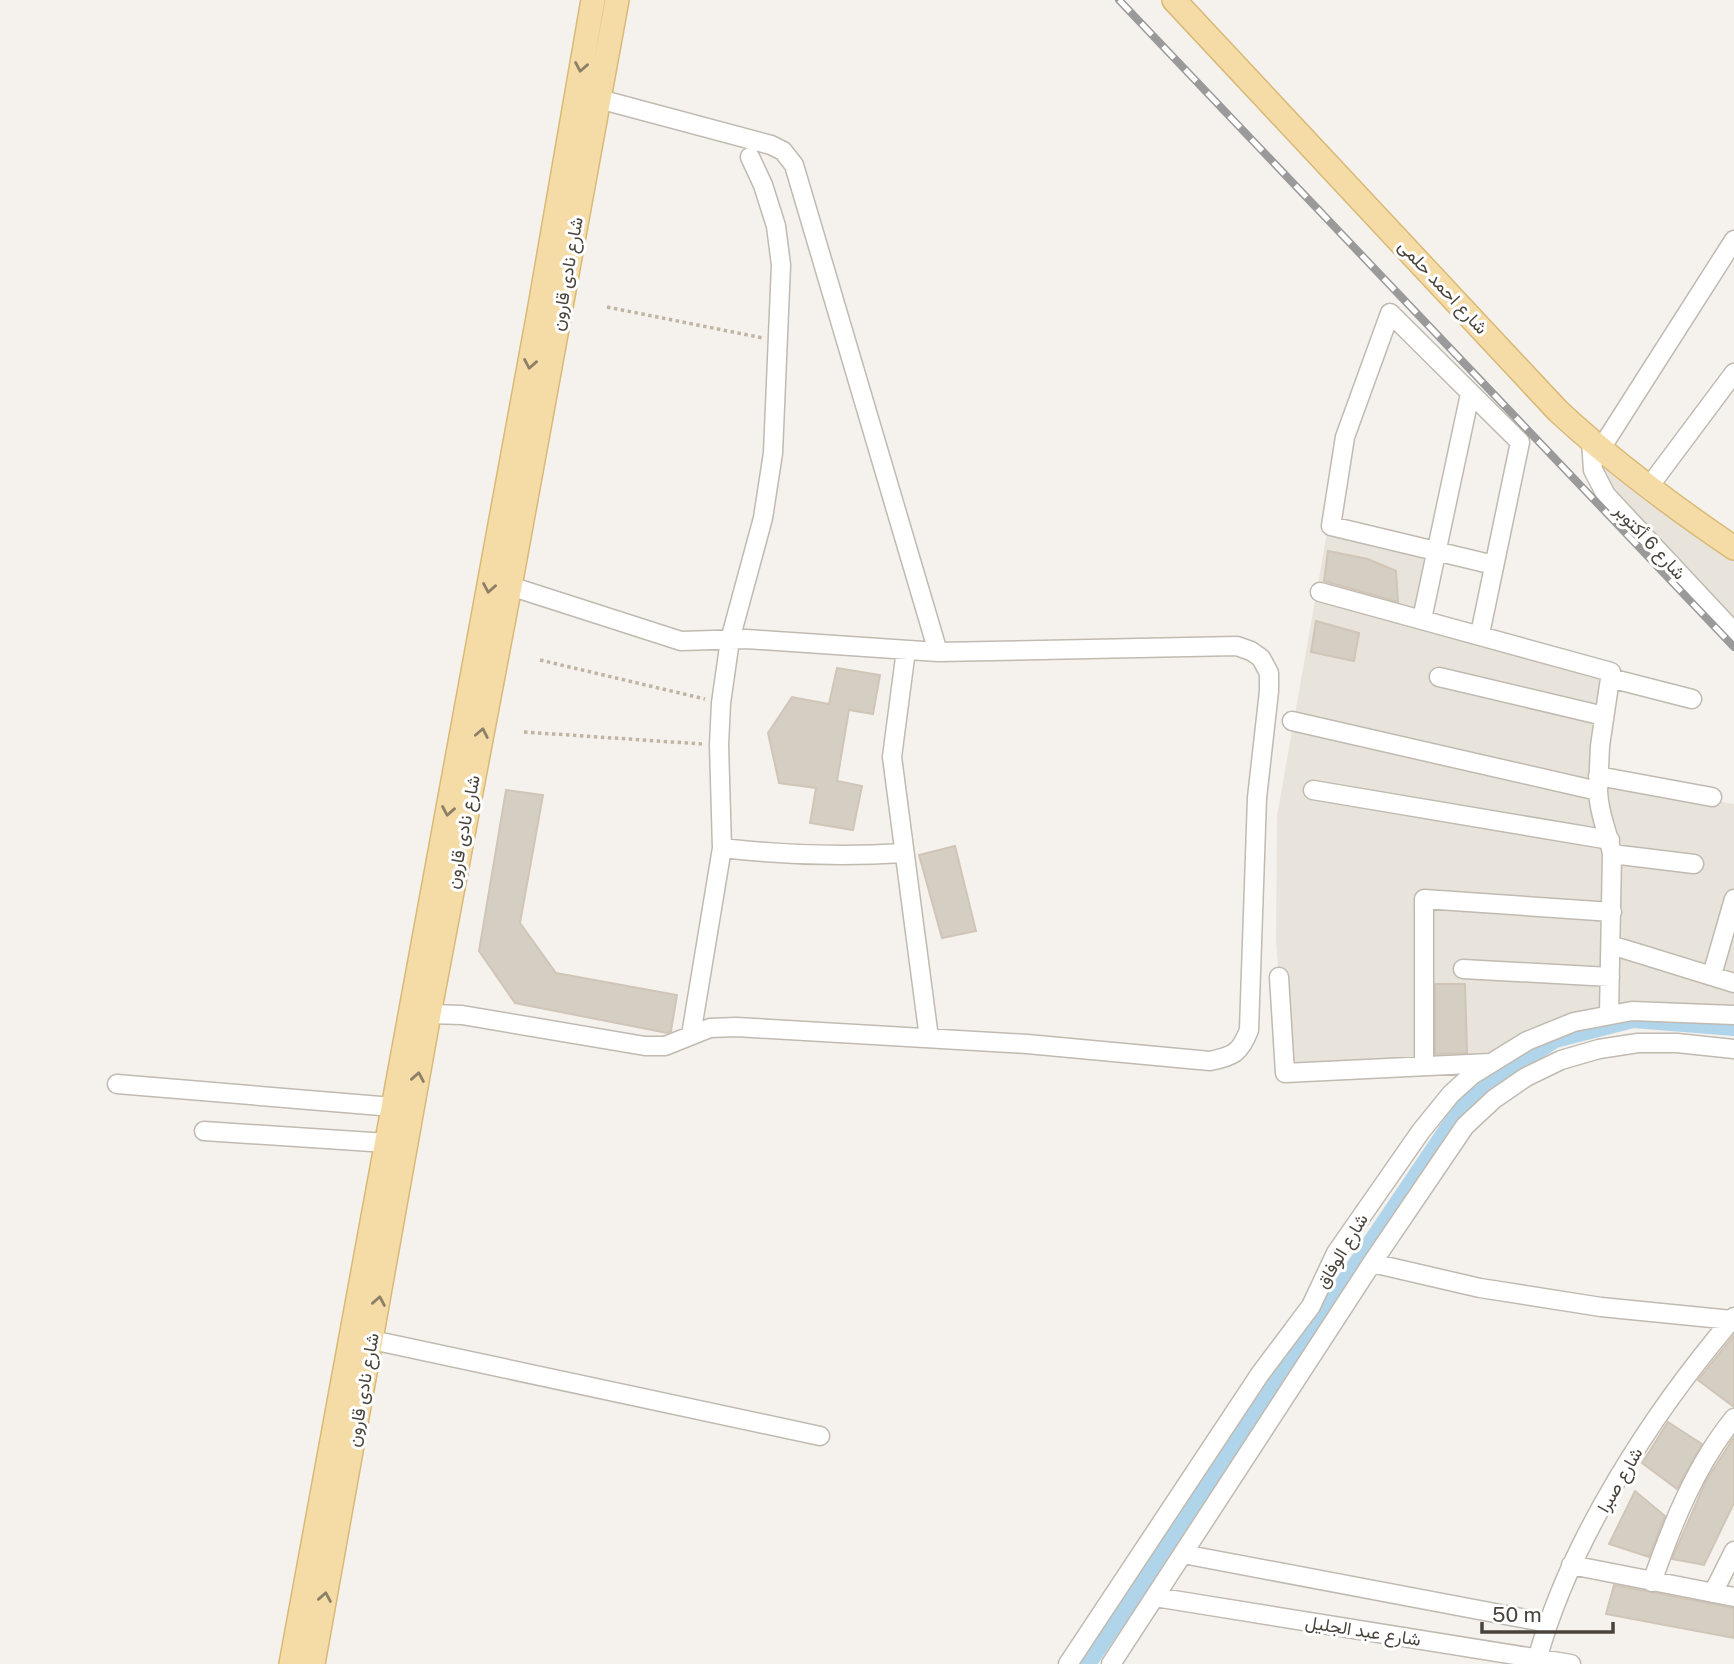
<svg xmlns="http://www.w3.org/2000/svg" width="1734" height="1664" font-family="'Public Sans',Vazirmatn,sans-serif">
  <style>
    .residential { fill: #e8e4db }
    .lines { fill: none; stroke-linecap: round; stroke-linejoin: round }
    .canal { stroke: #b0d4ea; stroke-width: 18 }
    .building { fill: #d5cec3; stroke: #d0c5b7; stroke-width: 2 }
    .minor-casing { stroke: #c0bab0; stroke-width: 21 }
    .major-casing { stroke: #d9b977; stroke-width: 26 }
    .path { stroke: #c0b5a3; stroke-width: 3.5; stroke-dasharray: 3.5 3.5; stroke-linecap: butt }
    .minor { stroke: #fff; stroke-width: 18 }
    .major { stroke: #f5dca6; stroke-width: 23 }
    .rail-casing { stroke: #9a9a9a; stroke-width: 8 }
    .rail { stroke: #fff; stroke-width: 5; stroke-dasharray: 16; stroke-linecap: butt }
    .oneway { stroke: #8e8066 }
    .labels { text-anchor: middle; stroke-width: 6; stroke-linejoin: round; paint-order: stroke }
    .street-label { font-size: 18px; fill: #49433b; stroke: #fff }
  </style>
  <rect width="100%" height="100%" fill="#f5f2ed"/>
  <!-- residential -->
  <path class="residential" d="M1599 450 1734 544V631L1597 479Z
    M1328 527 1435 552 1421 620 1610 673 1598 744 1608 838 1607 1013 1490 1062 1286 1072 1276 941 1277 816Z
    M1599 779 1734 804V1014L1609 1013 1614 856Z"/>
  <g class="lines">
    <!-- canal -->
    <path class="canal" d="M1087 1664 1473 1092 1555 1039 1633 1019 1734 1027"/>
  </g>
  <!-- building -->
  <path class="building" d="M1328 551 1368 559 1396 571 1398 602 1324 581Z
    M1316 621 1359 633 1354 661 1311 652Z
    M837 668 880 675 873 714 849 710 837 781 862 786 853 830 810 823 816 788 779 783 768 733 792 697 829 704Z
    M506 790 543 795 520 923 556 973 677 995 671 1031 667 1033 515 1003 479 951Z
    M955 846 976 931 942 938 919 855Z
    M1435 984H1465L1467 1053 1435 1054Z
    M1734 1335V1407L1698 1380Z
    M1668 1422 1702 1444 1677 1489 1642 1463Z
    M1734 1437V1503L1704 1565 1672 1559 1706 1481Z
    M1635 1491 1665 1516 1649 1557 1609 1544Z
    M1614 1585 1734 1608V1638L1606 1614Z"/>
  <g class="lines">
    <!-- minor casing -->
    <g class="minor-casing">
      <path id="minor" d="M599 99 771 145 783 151 794 165 938 652
        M1591 441 1593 470 1606 495 1734 632
        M1600 450 1734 240
        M1648 488 1734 373
        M1320 592 1611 672 1600 746 1598 791
        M1422 619 1470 394
        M1480 634 1520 442 1390 313 1345 437 1331 526 1494 565
        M906 650 892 757 929 1038
        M1439 677 1604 716
        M1610 678 1692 699
        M1292 721 1598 791C1599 816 1608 831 1612 854L1609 1014
        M1598 776 1712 797
        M1313 790 1610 840
        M722 848C783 855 843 857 904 853
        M1612 854 1694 864
        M1611 945 1734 983
        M1463 969 1610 977
        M1712 975 1734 899
        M1279 977 1285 1073 1490 1063
        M429 1014 462 1015 645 1046H665L710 1028 736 1027 1027 1044 1210 1061C1234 1056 1240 1053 1249 1030L1257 798 1269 691V673L1261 658 1251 651 1237 646 938 652 746 639 681 641 510 586
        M691 1035 722 848 719 745 721 703 730 640 763 518 773 453 781 265 776 226 763 185 750 157
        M1424 1066V899L1612 912
        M117 1084 393 1107
        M204 1131 387 1143
        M1372 1263 1480 1288 1601 1307 1732 1320
        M372 1340 820 1436
        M1183 1554 1548 1623
        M1571 1565 1734 1597
        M1652 1582C1672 1525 1695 1466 1734 1418
        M1713 1593 1734 1551
        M1155 1597 1571 1664
        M1537 1660C1570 1539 1653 1412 1734 1317
        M1068 1664 1260 1374 1311 1306 1336 1253 1421 1131 1451 1094 1472 1075 1527 1041 1574 1022 1632 1011 1734 1015
        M1111 1664 1372 1263 1465 1126 1494 1099 1526 1077 1561 1060 1599 1049 1638 1043H1677L1734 1049"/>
    </g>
    <!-- major casing -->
    <g class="major-casing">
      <path id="major" d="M1174 0 1558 411C1613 462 1672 506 1734 548
        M291 1664 539 312 593 0
        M313 1664 429 1014 510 586 617 0"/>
    </g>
    <!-- path -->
    <path class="path" d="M607 307 763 338
      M540 660 705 699
      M524 732 702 744"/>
    <!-- minor -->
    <use href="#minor" class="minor"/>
    <!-- major -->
    <use href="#major" class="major"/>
    <!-- rail casing -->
    <g class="rail-casing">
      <path id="rail" d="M1119 0 1734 647"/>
    </g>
    <!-- rail -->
    <use href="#rail" class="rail"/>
  </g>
  <!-- one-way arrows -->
  <defs><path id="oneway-chevron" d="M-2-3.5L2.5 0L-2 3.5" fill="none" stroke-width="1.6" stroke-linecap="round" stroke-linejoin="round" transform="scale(1.75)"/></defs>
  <g class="oneway">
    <use href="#oneway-chevron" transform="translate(581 67) rotate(100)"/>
    <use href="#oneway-chevron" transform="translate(530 364) rotate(100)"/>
    <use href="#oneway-chevron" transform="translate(489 588) rotate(100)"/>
    <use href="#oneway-chevron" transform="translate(482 733) rotate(-79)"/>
    <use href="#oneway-chevron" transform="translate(448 811) rotate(100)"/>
    <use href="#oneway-chevron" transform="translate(418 1077) rotate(-80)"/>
    <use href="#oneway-chevron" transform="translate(379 1301) rotate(-80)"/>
    <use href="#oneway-chevron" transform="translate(325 1597) rotate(-80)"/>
  </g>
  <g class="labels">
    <!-- street labels -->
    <g class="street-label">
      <text transform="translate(567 274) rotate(-80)" y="6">شارع نادى قارون</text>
      <text transform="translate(1443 287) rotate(47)" y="6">شارع احمد حلمى</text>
      <text transform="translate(1650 542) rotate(47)" y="6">شارع 6 أكتوبر</text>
      <text transform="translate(463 832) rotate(-79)" y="6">شارع نادى قارون</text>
      <text transform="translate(1342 1251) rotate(-59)" y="6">شارع الوفاق</text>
      <text transform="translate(363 1390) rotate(-80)" y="6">شارع نادى قارون</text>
      <text transform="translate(1620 1480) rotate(-60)" y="6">شارع صبرا</text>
      <text transform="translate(1363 1631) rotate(9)" y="6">شارع عبد الجليل</text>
    </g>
  </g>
  <!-- scale -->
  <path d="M1482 1622v10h131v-10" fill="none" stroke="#49433b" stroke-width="3.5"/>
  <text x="1492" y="1622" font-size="21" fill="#49433b" stroke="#ffffff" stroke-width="5" paint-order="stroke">50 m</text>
</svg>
